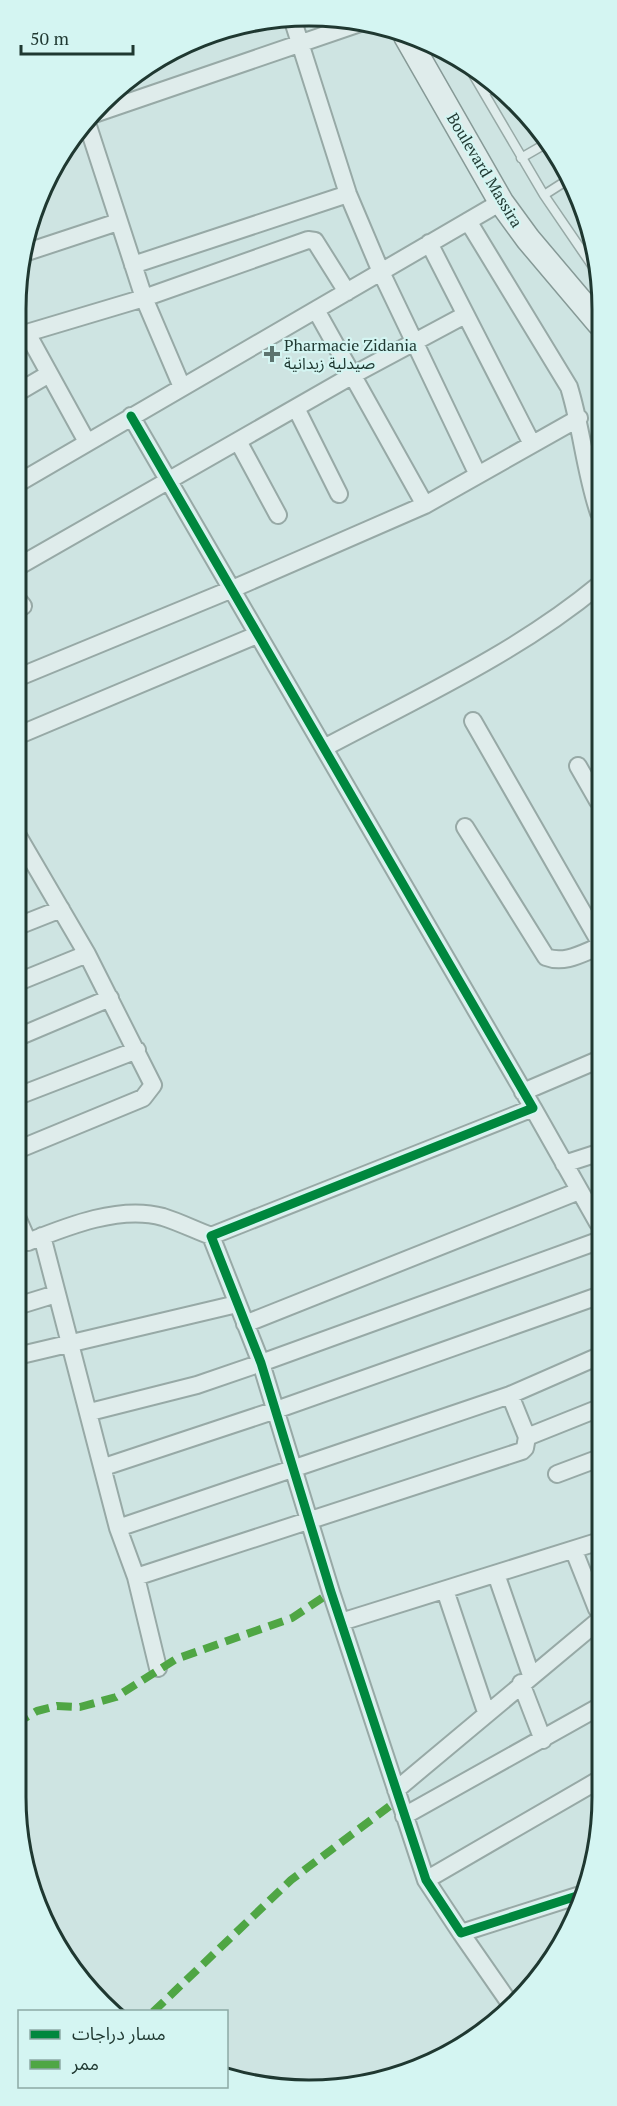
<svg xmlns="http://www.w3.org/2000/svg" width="617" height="2106" font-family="'PT Serif','Noto Sans Arabic',serif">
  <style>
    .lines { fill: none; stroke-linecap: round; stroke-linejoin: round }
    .lane-casing { stroke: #97a9a6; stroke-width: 11 }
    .street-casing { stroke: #97a9a6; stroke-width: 20 }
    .secondary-casing { stroke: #869996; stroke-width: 27 }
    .lane { stroke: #dfeceb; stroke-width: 8 }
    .street { stroke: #dfeceb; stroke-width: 16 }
    .secondary { stroke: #dfeceb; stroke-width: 24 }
    .quiet { stroke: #4fa644; stroke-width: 8; stroke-dasharray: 15 8; stroke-linecap: butt }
    .cycleway-casing { stroke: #d4f5f2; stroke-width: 13 }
    .cycleway { stroke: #00873e; stroke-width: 9 }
    .poi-dot { fill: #5c746f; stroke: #d4f5f2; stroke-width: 2 }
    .labels { text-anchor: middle; stroke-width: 4.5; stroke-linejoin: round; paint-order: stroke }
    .street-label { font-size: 16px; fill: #1f3831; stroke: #d4f5f2 }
    .poi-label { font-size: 16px; fill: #1f3831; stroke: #d4f5f2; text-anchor: start }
    .rim { fill: none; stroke: #1f3831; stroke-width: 3 }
  </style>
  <rect width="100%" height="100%" fill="#cee4e2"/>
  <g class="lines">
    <!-- lane casing -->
    <g class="lane-casing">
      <path id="lane" d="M467 64 544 195 600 277
        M484 93 495 87
        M521 158 547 143
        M544 195 569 179"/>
    </g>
    <!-- street casing -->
    <g class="street-casing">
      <path id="street" d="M293 21 348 194 381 272 478 475
        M97 113 366 21
        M87 123 144 298 182 387
        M468 221 569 387C582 429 585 472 599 513
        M429 243 532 444
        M21 254 118 222
        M133 265 348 194
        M316 310 425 505
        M27 333 87 442
        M20 335 144 298 308 240 315 241 347 292
        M20 391 49 374
        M296 408 339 494
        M131 416 533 1108 211 1236 261 1363 331 1592 426 1880 461 1933 580 1895
        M238 441 278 515
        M20 482 501 202
        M19 566 353 375 465 315
        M19 601 23 606
        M19 677 230 590 425 505 579 418
        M473 721 598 939
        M19 735 257 635
        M324 748C418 698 517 653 599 585
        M578 766 598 801
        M465 827 546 957C564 964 581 954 598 947
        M18 926 61 909
        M18 982 87 954
        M18 1037 110 998
        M523 1092 598 1060
        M18 1096 137 1050
        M533 1108 598 1223
        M17 1150 143 1098 153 1085 87 954 18 836
        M564 1164 598 1153
        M17 1217 28 1242C68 1226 120 1205 163 1217 179 1222 195 1230 211 1236
        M42 1236 118 1528 136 1577 158 1668
        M17 1306 56 1294
        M245 1324 579 1191
        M17 1356 237 1304
        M90 1412 197 1385 261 1363 598 1241
        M527 1437 597 1409
        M104 1467 276 1410 598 1296
        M557 1474 597 1459
        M118 1528 510 1395 597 1357
        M574 1551 597 1609
        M496 1574 531 1675
        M136 1577 522 1451 525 1448 527 1437 510 1395
        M445 1590 486 1712
        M341 1622 597 1542
        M521 1683 543 1740
        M396 1790 597 1622
        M404 1816 597 1708
        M426 1880 597 1781
        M461 1933 511 2005"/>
    </g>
    <!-- secondary casing -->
    <g class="secondary-casing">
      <path id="secondary" d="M406 36 501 202 528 239 599 323"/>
    </g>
    <!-- lane -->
    <use href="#lane" class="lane"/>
    <!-- street -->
    <use href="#street" class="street"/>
    <!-- secondary -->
    <use href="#secondary" class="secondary"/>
    <!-- quiet -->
    <path class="quiet" d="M15 1724 37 1711 57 1706 80 1707 116 1697 176 1659 292 1618 331 1592
      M153 2012 291 1880 399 1799"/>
    <!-- cycleway casing -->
    <g class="cycleway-casing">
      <path id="cycleway" d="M131 416 533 1108 211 1236 261 1363 331 1592 426 1880 461 1933 580 1895"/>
    </g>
    <!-- cycleway -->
    <use href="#cycleway" class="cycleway"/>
  </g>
  <!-- markers -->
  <path class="poi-dot" d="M269 345h6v6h6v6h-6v6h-6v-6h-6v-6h6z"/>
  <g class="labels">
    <!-- street labels -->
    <g class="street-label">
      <text transform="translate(485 170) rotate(59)" y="6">Boulevard Massira</text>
    </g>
    <!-- poi labels -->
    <g class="poi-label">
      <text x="284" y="351">Pharmacie Zidania<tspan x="284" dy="18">صيدلية زيدانية</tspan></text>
    </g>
  </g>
  <!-- crop -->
  <path d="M0 0H617V2106H0ZM309 26H309A283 283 0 0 1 592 309V1797A283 283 0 0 1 309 2080H309A283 283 0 0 1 26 1797V309A283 283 0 0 1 309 26Z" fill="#d4f5f2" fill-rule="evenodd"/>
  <path class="rim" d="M309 26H309A283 283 0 0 1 592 309V1797A283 283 0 0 1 309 2080H309A283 283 0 0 1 26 1797V309A283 283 0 0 1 309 26Z"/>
  <!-- legend -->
  <rect x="18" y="2010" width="210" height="78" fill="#d4f5f2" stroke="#8ca9a5" stroke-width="1.5"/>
  <rect x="30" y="2030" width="30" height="9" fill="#00873e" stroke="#8ca9a5" stroke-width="1.5"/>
  <text x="72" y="2040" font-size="18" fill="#1f3831">مسار دراجات</text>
  <rect x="30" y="2060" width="30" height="9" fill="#4fa644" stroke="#8ca9a5" stroke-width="1.5"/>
  <text x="72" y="2070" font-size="18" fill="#1f3831">ممر</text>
  <!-- scale -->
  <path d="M21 45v9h112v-9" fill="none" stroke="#1f3831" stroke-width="3"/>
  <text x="30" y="45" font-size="18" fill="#1f3831" stroke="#d4f5f2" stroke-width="4.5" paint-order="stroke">50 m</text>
</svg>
